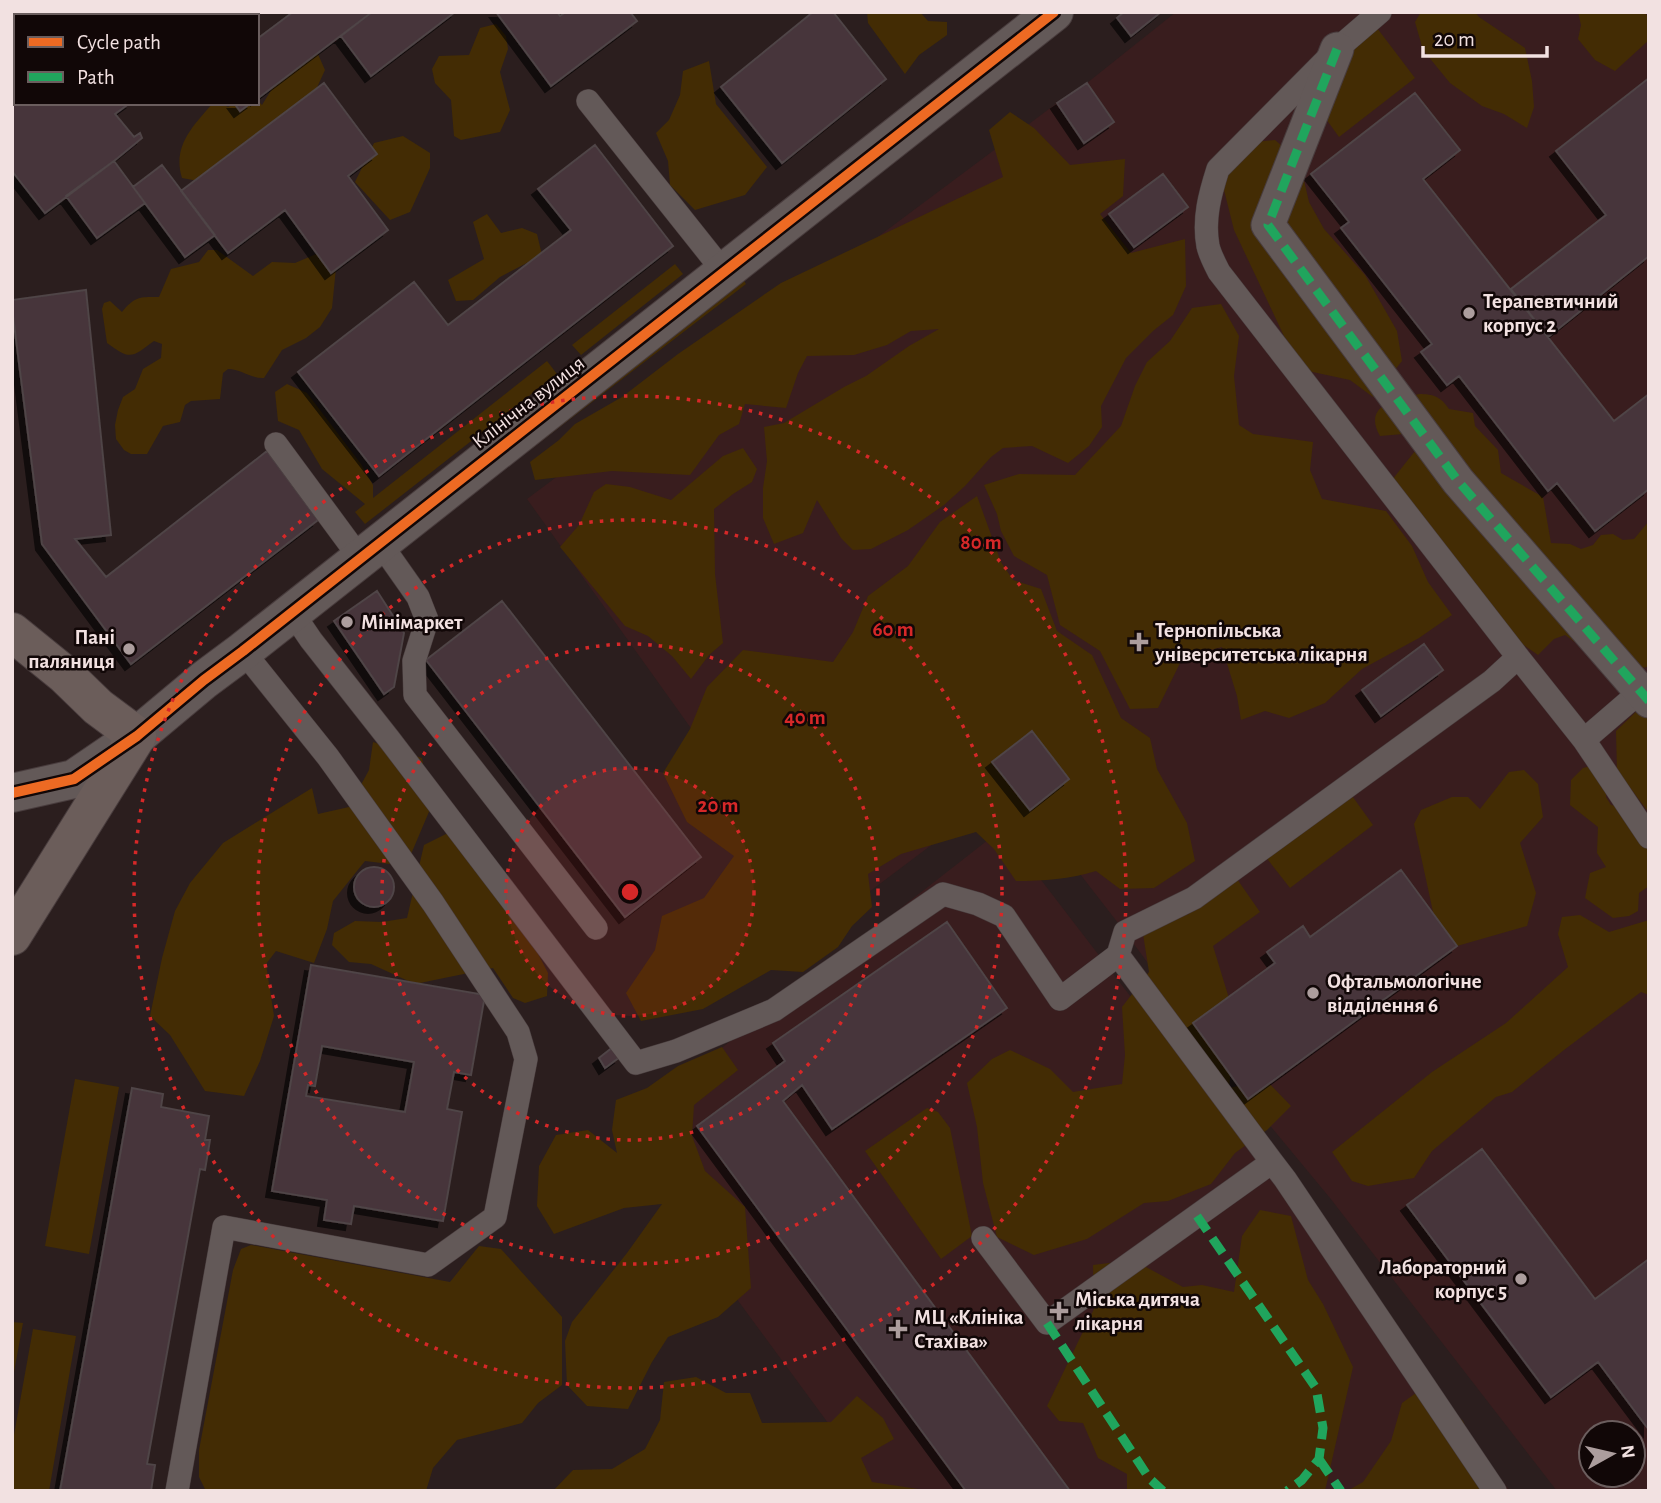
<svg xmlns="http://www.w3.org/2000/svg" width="1661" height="1503" font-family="'Alegreya Sans',sans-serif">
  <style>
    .built { fill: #391d1e; fill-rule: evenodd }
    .green { fill: #432c04 }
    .building { fill: #46353b; stroke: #4f4446; stroke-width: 2; fill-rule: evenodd; filter: url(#shadow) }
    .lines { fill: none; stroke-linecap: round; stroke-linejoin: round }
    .service-casing { stroke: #483c3d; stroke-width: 24 }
    .pedestrian-casing { stroke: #483c3d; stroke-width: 35 }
    .minor-casing { stroke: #483c3d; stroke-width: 40 }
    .primary-casing { stroke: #483c3d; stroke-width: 40 }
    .service { stroke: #635958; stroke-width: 23 }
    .pedestrian { stroke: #635958; stroke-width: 33 }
    .minor { stroke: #635958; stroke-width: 38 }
    .primary { stroke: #6b5d5a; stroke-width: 38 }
    .quiet { stroke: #20a55d; stroke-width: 9; stroke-dasharray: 18 9; stroke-linecap: butt }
    .cycleway-casing { stroke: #110707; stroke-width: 15 }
    .cycleway { stroke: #ed6a23; stroke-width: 10 }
    .ring { fill: none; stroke: #d62828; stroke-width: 3.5; stroke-dasharray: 3.5 7 }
    .poi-dot { fill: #ac9d9d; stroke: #110707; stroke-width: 2.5 }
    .labels { text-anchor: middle; stroke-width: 5; stroke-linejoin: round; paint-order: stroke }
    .poi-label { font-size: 21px; font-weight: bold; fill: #f2e1e1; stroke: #110707; text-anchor: start }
    .street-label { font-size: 21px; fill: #f2e1e1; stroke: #110707 }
    .centre { fill: #d62828; stroke: #110707; stroke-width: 3.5 }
    .ring-label { font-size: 21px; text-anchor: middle; font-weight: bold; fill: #d62828; stroke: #110707; stroke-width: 5; stroke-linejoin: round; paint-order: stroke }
  </style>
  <defs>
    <filter id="shadow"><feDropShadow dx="-6" dy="6" stdDeviation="0" flood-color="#0009"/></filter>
  </defs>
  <rect width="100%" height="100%" fill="#2b1e1e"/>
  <!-- built -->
  <path class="built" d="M1176 12H1649V1491H1557L1330 1198 1248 1099 1125 932 1011 785 869 892 733 787 527 499 1057 103 1087 83ZM1591 1433H1633V1475H1591Z
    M1002 829 1510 1491H878L614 1132Z"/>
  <!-- green -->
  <path class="green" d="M867 12H920L928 21 947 22V35L919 55 905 74 868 23Z
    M1421 12H1475L1479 17 1525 48 1532 81 1534 107 1527 128 1504 114 1482 106 1450 83 1423 50 1415 22Z
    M1578 12H1644L1649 18V40L1615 71 1595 60 1578 39 1581 25Z
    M496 24 506 36 508 49 500 72 510 110 500 132 461 140 454 136 451 100 435 83 432 69 439 56 469 55 480 28Z
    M1377 28 1415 78 1339 137 1321 112 1341 56Z
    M317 52 325 70 309 105 204 182 182 178C172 146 193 126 213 103H220L228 107 235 103H257V100L262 105 288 63Z
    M709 61 716 104 767 167 745 195 695 210 670 185 668 161 656 133 669 120 680 95 683 71Z
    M1010 112 1034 128 1070 165 1125 159 1123 196 1100 214 1131 253 1185 239 1186 286 1173 315 1153 331 1126 358 1101 406 1102 427 1089 446 1068 463 1032 446 1003 448 991 457 965 486 944 505 908 530 871 549 853 550 841 538 817 500 803 533 774 544 763 518V488L767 461 764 427 784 423 844 387 866 376 909 346 939 329 911 331 887 345 854 355 807 356 798 373 786 408 745 404 739 424 719 435 690 475 612 471 535 480 530 462 559 440 575 424 622 397 678 354 781 283 1003 177 989 130Z
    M403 136 430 153V168L410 212 390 220 355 182 374 143Z
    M1275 140 1296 158 1302 172 1309 202 1324 229 1365 275 1397 331 1402 361 1373 397 1350 380 1308 371 1284 336 1234 230 1224 190 1228 164 1245 143Z
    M487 214 501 233 522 228 537 234 542 255 500 277 473 300 456 301 448 280 484 259 473 222Z
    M208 250H217L253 276 272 262 295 263 321 252 336 268 332 308 320 327 306 338 282 350 264 378C251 379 241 369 228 369L223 373 220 399 191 401 185 405 180 422 163 426 147 454H131L124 450 116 439 115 425 118 410 123 397 135 389 143 369 161 358 162 344 154 341C132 357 131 361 107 343L102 309 104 303 110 301 122 312C135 296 140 297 159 297L171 269 199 262Z
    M675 264 683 274 581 355 572 345Z
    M742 277 746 284 415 538Z
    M1221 304 1239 336 1234 376 1239 425 1253 434 1313 442 1310 470 1322 499 1386 511 1412 546 1428 582 1452 615 1419 638 1362 669 1325 703 1289 718 1265 711 1241 720 1237 696 1222 647 1183 657 1158 708 1130 709 1100 651 1060 625 1047 575 1014 556 1001 531 997 514 984 485 1019 474 1075 475 1121 426 1135 386 1147 362 1170 341 1192 308Z
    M547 361 557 374 365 524 355 512 365 504 322 469 299 430 278 421 275 392 287 384 307 393 361 464 373 485V498Z
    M1419 394C1434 394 1441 397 1449 409L1473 413 1475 426 1498 450 1501 473 1543 497 1551 543 1570 544 1581 549 1593 545 1601 535 1613 534 1623 540 1634 539 1649 521V665L1647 667 1636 669 1583 648 1565 635 1554 639 1538 655 1518 641 1457 573 1423 516 1397 492 1392 480 1415 451 1414 438 1403 434 1380 436C1362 404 1397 400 1419 394Z
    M743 448 757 469 752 482 733 494 714 509 715 574 723 643 709 655 691 679 672 656 648 636 625 626 560 547 579 525 594 492 606 484 630 487 671 500 723 456Z
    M977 496 1001 562 1013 580 1041 589 1057 631 1092 655 1121 718 1150 738 1157 769 1187 823 1195 861 1154 888 1120 889 1096 871C1070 879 1044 881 1016 881L994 849 976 832 901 854 868 874 872 907 852 926 838 947 803 972 771 970 703 1009 641 1021 626 993 655 950 662 916 704 898 734 856 687 822 663 773 690 729 707 687 743 650 833 662 853 632 868 596 908 566 940 522Z
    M1639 709 1649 721V813L1617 770 1616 731Z
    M373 742 422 758 431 807 406 866 365 861 333 901 327 929 314 963 276 951 266 964 274 1016 260 1061 244 1096 205 1091 170 1035 150 1016 162 958 175 911 190 883 223 843 312 788 318 814 349 807 369 770Z
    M1598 764 1606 780V797L1611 805 1628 808 1649 836V886L1639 893 1638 911 1629 916 1613 918 1585 898 1590 873 1606 867 1597 853 1598 827 1570 805 1571 780 1583 768Z
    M1524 770 1538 784 1543 817 1520 843 1536 893 1527 926 1457 946 1435 921 1414 824 1421 810 1452 797H1468L1480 809 1509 772Z
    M1350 793 1373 825 1290 888 1265 856Z
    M456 829 514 908 548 973 547 996 525 1003 513 998 493 968 415 984 371 964 349 962 332 945 334 933 355 921 382 922 407 918 424 845Z
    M1237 879 1260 912 1213 946 1228 995 1234 1040 1229 1088 1266 1080 1291 1106 1267 1130 1235 1153 1211 1184 1168 1201 1144 1203 1087 1239 1034 1255 997 1237 983 1183 977 1127 967 1083 992 1059 1010 1050 1050 1069 1073 1092 1122 1084 1125 1055 1122 1007 1149 972 1143 934 1179 908 1187 915Z
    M1580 915 1609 932 1649 920V995L1641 992 1564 1050 1512 1092 1496 1097 1432 1151 1414 1178 1368 1186 1352 1181 1332 1152 1432 1072 1506 1023 1568 967 1558 934 1562 917Z
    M722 1047 738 1070 694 1105 692 1136 705 1171 745 1207 751 1288 718 1317 668 1337 652 1362 628 1409 587 1406 567 1385 565 1341 572 1322 627 1253 662 1204 624 1208 554 1234 537 1206 539 1166 556 1135 588 1130 617 1153 612 1130 616 1100 647 1088 678 1066Z
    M75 1079 119 1087 89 1254 45 1246Z
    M927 1108 938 1112 950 1128 972 1236 941 1259 865 1151Z
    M1260 1210 1291 1216 1308 1280 1323 1304 1353 1367 1325 1491H1127V1474L1098 1458 1083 1423 1059 1421 1047 1406 1094 1309 1093 1265 1133 1260 1183 1287 1202 1285 1234 1292 1242 1236Z
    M251 1245 450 1282 479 1246 501 1249 562 1317V1385L538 1403 522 1423 457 1440 433 1468 426 1491H206L199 1477V1450L233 1270 241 1249Z
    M12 1322 23 1323 12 1383Z
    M33 1329 76 1336 49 1491H12V1446Z
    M696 1377 726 1393H750L762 1423 831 1422 857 1396 883 1418 894 1439 861 1458 872 1482 918 1489 919 1491H553L573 1470 612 1469 645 1449 660 1420 664 1382Z
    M1427 1385 1463 1421 1492 1484 1491 1491H1347L1363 1482 1391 1441 1402 1403Z"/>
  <!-- building -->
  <path class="building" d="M12 12H90L85 16H16V103H130L115 114 134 137 140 133 142 138 114 161 45 213 12 171Z
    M293 12H372L257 99V39Z
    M372 12H455L371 76 341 36Z
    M496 12H557L560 16 566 12H630L637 21 551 86Z
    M813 12H833L886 79 782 163 721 87Z
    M1124 12H1161L1131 36 1117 18Z
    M1649 78V256L1548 337 1511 289 1606 215 1556 151Z
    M324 83 377 154 348 176 388 230 331 273 285 210 228 253 181 191Z
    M1087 83 1114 122 1084 143 1057 103Z
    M1415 93 1460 150 1423 179 1614 421 1649 394V489L1595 531 1557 483 1548 491 1459 376 1447 385 1421 352 1432 344 1341 228 1349 222 1311 174Z
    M234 103H251L240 111Z
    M595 145 673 246 379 476 298 372 414 282 448 325 571 230 538 189Z
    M114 161 145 203 97 238 66 196Z
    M162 165 215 235 185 257 133 187Z
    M1163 174 1188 207 1134 247 1109 214Z
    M86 290 111 535 75 539 106 577 267 451 318 520 131 664 42 544 12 308V300Z
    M377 591 404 633 394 687 384 694 334 621Z
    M502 601 701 857 625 917 426 660Z
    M1424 644 1443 670 1381 716 1362 690Z
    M1032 731 1069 779 1030 810 992 762Z
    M354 887a20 20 0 1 1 40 0a20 20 0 1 1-40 0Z
    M1401 870 1457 946 1248 1099 1193 1023 1275 963 1267 952 1303 926 1310 937Z
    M947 922 1007 1008 832 1129 802 1085 783 1101 1070 1491H966L697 1126 785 1061 773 1043Z
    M311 965 485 995 471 1075 454 1072 447 1109 462 1112 443 1221 354 1206 351 1224 324 1220 327 1200 272 1191ZM322 1046 414 1062 405 1112 306 1096 308 1085 315 1086Z
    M613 1047 620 1057 605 1068 599 1058Z
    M132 1088 163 1094 161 1107 209 1116 205 1140H210L205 1170 200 1169 147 1464 155 1465 151 1491H60Z
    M1482 1149 1595 1299 1649 1259V1430L1598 1362 1551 1397 1407 1205Z"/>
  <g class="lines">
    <!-- service casing -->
    <g class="service-casing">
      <path id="service" d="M1380 12 1337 49 1218 169C1210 194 1203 219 1208 246 1210 255 1215 264 1219 272L1518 657 1584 740 1649 837
        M588 101 724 272
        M276 444 360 558
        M380 543 418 597 427 620 414 661 415 695 596 928
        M292 612 311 640 389 739 636 1063 676 1051 774 1010 943 894 978 904 1004 916 1060 999 1118 955 1125 932 1194 898 1492 681 1518 657
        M1584 740 1649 684
        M1118 955 1272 1162
        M983 1238 1047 1323 1272 1162 1285 1179 1495 1491
        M177 1491 224 1227 428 1265 495 1217 526 1059 518 1032 433 903 328 757 243 651"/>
    </g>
    <!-- pedestrian casing -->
    <g class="pedestrian-casing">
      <path id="pedestrian" d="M1337 49 1268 225 1458 481 1649 701"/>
    </g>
    <!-- minor casing -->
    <g class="minor-casing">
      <path id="minor" d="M12 793 74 779 137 736 204 680 243 651 1054 12"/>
    </g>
    <!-- primary casing -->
    <g class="primary-casing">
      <path id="primary" d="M12 632 65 675 98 707 137 736 12 936"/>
    </g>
    <!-- service -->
    <use href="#service" class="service"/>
    <!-- pedestrian -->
    <use href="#pedestrian" class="pedestrian"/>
    <!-- minor -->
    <use href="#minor" class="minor"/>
    <!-- primary -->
    <use href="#primary" class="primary"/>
    <!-- quiet -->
    <path class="quiet" d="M1337 49 1268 225 1458 481 1649 701
      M1197 1216 1316 1388 1323 1428 1319 1459 1302 1480 1287 1491
      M1047 1323 1149 1478 1163 1491
      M1319 1459 1341 1491"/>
    <!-- cycleway casing -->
    <g class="cycleway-casing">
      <path id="cycleway" d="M12 793 74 779 137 736 204 680 243 651 1054 12"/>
    </g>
    <!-- cycleway -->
    <use href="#cycleway" class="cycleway"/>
  </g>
  <!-- distance rings -->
  <circle cx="630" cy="892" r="124" fill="#d62828" fill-opacity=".12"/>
  <g class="ring">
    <circle cx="630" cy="892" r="124"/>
    <circle cx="630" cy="892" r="248"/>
    <circle cx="630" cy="892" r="372"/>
    <circle cx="630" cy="892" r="496"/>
  </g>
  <!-- markers -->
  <g class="poi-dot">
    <circle cx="1469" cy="313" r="7"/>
    <circle cx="347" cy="622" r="7"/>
    <path d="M1135.5 631.5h7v7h7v7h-7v7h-7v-7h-7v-7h7z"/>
    <circle cx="129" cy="649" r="7"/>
    <circle cx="1313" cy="993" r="7"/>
    <circle cx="1521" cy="1279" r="7"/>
    <path d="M1055.5 1300.5h7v7h7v7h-7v7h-7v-7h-7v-7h7z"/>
    <path d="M894.5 1318.5h7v7h7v7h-7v7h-7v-7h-7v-7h7z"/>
  </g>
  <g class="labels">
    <!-- poi labels -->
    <g class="poi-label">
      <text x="1483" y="308">Терапевтичний<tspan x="1483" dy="24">корпус 2</tspan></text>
      <text x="361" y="629">Мінімаркет</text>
      <text x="1155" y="637">Тернопільська<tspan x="1155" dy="24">університетська лікарня</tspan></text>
      <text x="115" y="644" text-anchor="end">Пані<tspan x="115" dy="24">паляниця</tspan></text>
      <text x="1327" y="988">Офтальмологічне<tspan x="1327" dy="24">відділення 6</tspan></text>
      <text x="1507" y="1274" text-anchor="end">Лабораторний<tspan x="1507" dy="24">корпус 5</tspan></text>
      <text x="1075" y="1306">Міська дитяча<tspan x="1075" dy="24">лікарня</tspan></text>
      <text x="914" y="1324">МЦ «Клініка<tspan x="914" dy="24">Стахіва»</tspan></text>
    </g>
    <!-- street labels -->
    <g class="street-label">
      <text transform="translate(528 402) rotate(-38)" y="7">Клінічна вулиця</text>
    </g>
  </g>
  <circle cx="630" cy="892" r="10" class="centre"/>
  <g class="ring-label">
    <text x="981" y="549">80 m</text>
    <text x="893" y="636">60 m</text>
    <text x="805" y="724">40 m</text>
    <text x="718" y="812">20 m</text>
  </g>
  <!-- border -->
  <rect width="1661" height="1503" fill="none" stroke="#f2e1e1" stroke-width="28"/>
  <!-- legend -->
  <rect x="14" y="14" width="245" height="91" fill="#110707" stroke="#6b5e5e" stroke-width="2"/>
  <rect x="28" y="37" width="35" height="10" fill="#ed6a23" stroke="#6b5e5e" stroke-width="2"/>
  <text x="77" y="49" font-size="21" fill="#f2e1e1">Cycle path</text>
  <rect x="28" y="72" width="35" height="10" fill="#20a55d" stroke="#6b5e5e" stroke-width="2"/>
  <text x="77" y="84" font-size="21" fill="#f2e1e1">Path</text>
  <!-- north arrow -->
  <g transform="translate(1612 1454) rotate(82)"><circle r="33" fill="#110707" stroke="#6b5e5e" stroke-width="2"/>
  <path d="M0-5L12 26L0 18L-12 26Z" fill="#ac9d9d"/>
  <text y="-10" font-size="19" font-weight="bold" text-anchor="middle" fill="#f2e1e1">N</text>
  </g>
  <!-- scale -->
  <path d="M1423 46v10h124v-10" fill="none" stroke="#f2e1e1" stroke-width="3.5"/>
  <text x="1434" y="46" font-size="21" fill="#f2e1e1" stroke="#110707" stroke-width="5" paint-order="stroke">20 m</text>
</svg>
